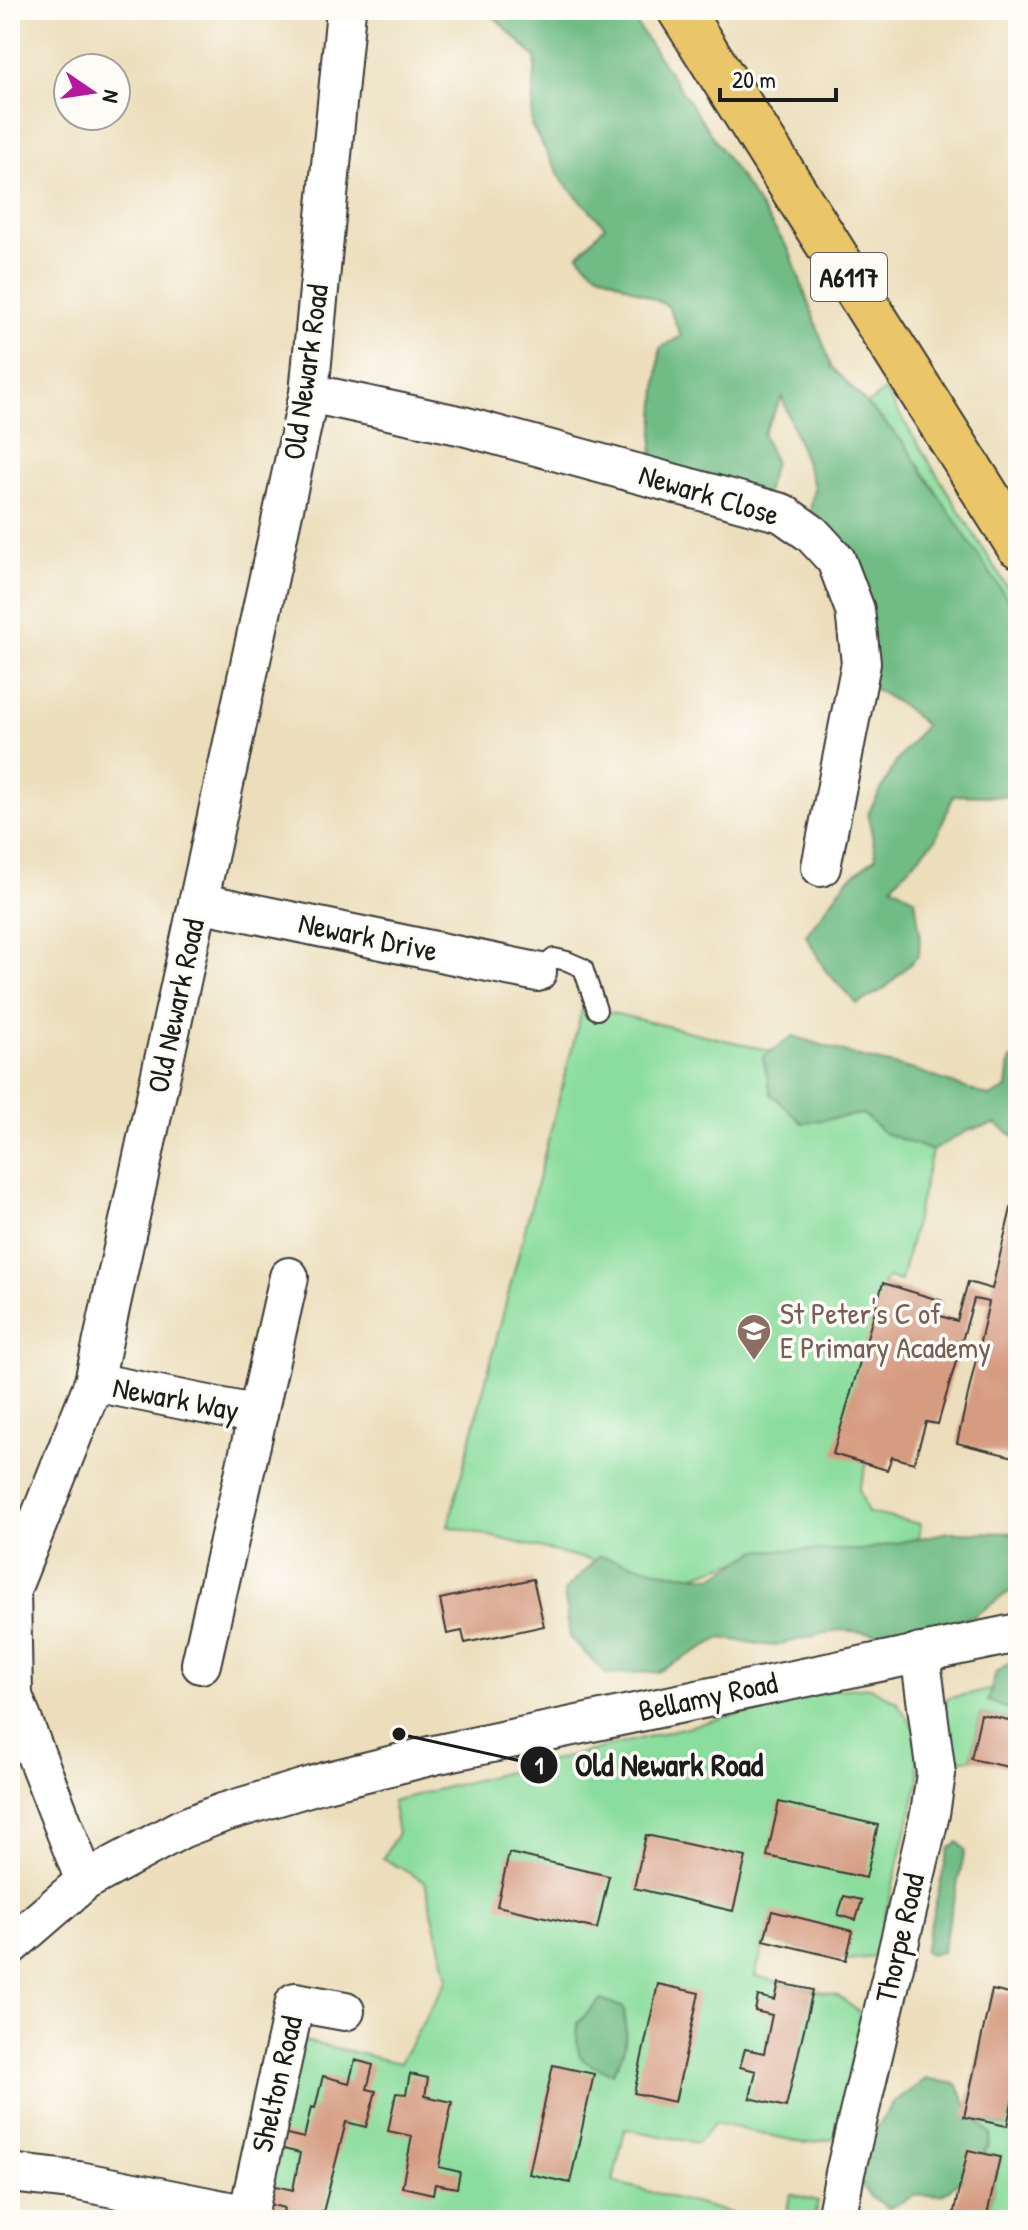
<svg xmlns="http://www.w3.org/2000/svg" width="1028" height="2230" font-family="'Patrick Hand',sans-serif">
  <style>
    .green { fill: #8bdd9d; stroke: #547c5c; stroke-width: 2 }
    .forest { fill: #70bc84; stroke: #466c50; stroke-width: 2 }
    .building { fill: #d69c82 }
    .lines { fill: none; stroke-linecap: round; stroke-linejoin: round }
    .service-casing { stroke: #3b3934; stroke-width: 22 }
    .minor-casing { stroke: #3b3934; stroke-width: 42 }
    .primary-casing { stroke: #3b3934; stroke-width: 48 }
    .service { stroke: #fff; stroke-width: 18 }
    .minor { stroke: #fff; stroke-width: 38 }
    .primary { stroke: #eac669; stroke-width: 44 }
    .labels { text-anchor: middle; stroke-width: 7; stroke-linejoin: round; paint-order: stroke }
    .shield { fill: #fdfcf7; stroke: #605f5e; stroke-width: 2 }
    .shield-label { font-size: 28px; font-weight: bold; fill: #1c1c1c }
    .street-label { font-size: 30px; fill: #1c1c1c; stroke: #fdfcf7 }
    .education-label { font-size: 30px; fill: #785e54; stroke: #fdfcf7; text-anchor: start }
    .leader { fill: none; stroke: #1c1c1c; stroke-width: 3 }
    .callout-dot { fill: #1c1c1c; stroke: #fdfcf7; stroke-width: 3 }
    .mark-label { font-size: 24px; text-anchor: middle; font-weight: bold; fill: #fff }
    .callout-label { font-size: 32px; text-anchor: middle; font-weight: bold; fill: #1c1c1c; stroke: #fdfcf7; stroke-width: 7; stroke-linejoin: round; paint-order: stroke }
  </style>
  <rect width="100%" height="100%" fill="#fdfcf7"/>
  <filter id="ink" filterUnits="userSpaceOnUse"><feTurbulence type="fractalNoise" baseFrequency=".0125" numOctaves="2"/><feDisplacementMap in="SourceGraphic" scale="16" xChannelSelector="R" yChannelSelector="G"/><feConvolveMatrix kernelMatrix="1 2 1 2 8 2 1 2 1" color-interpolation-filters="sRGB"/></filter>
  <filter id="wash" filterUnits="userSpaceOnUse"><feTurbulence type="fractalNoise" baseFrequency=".006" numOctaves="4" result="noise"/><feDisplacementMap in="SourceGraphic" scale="32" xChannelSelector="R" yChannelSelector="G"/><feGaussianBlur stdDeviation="1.8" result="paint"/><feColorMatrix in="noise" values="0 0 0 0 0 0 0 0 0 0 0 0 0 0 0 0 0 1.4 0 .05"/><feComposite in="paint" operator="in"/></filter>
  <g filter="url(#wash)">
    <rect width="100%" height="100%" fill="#ecdebb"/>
    <!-- green -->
    <path class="green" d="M885 391 1018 605V677L845 421Z
      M583 1006 946 1093 901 1281 888 1278 883 1284 867 1464 859 1489 868 1513 921 1524 914 1560 835 1559 734 1562 677 1581 448 1526Z
      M1018 1660V1722L981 1714 971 1759H954L944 1723 947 1698 990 1690Z
      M870 1687 897 1702 915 1730 919 1780 875 1957 846 1960 765 1940 755 1976 838 1996 863 2015 834 2139 804 2143 715 2123 697 2143 625 2129 613 2182 758 2220H258L300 2040 400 2063 448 1978 425 1882 383 1858 398 1833 392 1801 834 1690Z
      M1018 2074V2220H986L1000 2157 889 2132 964 2117 1006 2126Z
      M791 2194 818 2201 813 2220H784Z"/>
    <!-- forest -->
    <path class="forest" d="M487 10H627L789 250 832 367 903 442 1018 615V797L954 795 935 840 892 885 915 899 920 934 919 955 884 989 857 1004 825 970 806 935 847 880 876 857 868 814 896 762 925 725 903 706 868 685 809 519 814 486 782 397 763 434 774 461 764 502 648 489 652 457 660 348 681 336 668 306 593 270 578 255 605 226 564 183 531 125 536 58Z
      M793 1036 863 1058 915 1070 990 1097 1007 1088 1010 1061 1018 1055V1139L996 1124 969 1130 932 1151 884 1133 863 1114 802 1123 771 1094 763 1057Z
      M949 1532 1018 1533V1590L1009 1592 974 1616 897 1635 839 1630 772 1646 721 1638 658 1672 606 1674 570 1638 564 1592 599 1556 671 1573 713 1577 758 1550H862Z
      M1018 1657V1713L988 1701 996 1672Z
      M958 1842 965 1850 942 1952 929 1955 924 1951 949 1848Z
      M601 1999 624 2008C626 2037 629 2048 612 2073 578 2062 575 2058 578 2023Z
      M926 2079 957 2084 970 2113 991 2134 988 2147 969 2172 944 2194 913 2196 889 2208 869 2195 859 2181 868 2142 893 2103Z"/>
    <g id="blocks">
      <!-- building -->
      <path class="building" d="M1017 1183 1018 1458 957 1443 989 1302 974 1299 938 1424 926 1422 914 1463 892 1457 887 1470 833 1454 883 1283 942 1301 937 1315 957 1321 968 1282 992 1289Z
        M533 1579 544 1626 465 1643 462 1631 447 1634 440 1599Z
        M981 1714 1018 1722V1769L971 1759Z
        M779 1802 878 1825 866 1878 767 1856Z
        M646 1835 746 1857 733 1911 634 1888Z
        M509 1853 609 1876 597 1929 497 1906Z
        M844 1896 862 1900 856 1920 838 1915Z
        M772 1911 853 1931 846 1960 764 1940Z
        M779 1983 813 1990 786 2107 750 2098 756 2071 740 2067 745 2049 764 2053 772 2015 755 2011 758 1996 775 2000Z
        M658 1984 699 1993 675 2102 634 2093Z
        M992 1990 1018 1996V2074L1007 2126 964 2117Z
        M355 2060 373 2065 367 2089 376 2091 366 2127 346 2122 321 2220H281L284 2208 268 2204 272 2185 293 2190 300 2153 275 2147 278 2132 304 2138 311 2107 315 2108 323 2076 349 2083Z
        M553 2065 594 2074 570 2183 529 2174Z
        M410 2074 428 2078 425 2096 452 2102 439 2167 460 2172 457 2188 435 2184 433 2194 402 2187 412 2136 388 2131 396 2093 406 2094Z
        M968 2150 1000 2157 986 2220H952Z"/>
    </g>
  </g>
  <g filter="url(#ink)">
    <use href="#blocks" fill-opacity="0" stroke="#3b3934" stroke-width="2"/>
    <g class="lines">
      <!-- service casing -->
      <g class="service-casing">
        <path id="service" d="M537 972 554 958 567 961 583 968 597 1010"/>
      </g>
      <!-- minor casing -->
      <g class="minor-casing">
        <path id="minor" d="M309 393 463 426 782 513 812 534 836 560 855 610 861 663 821 867
          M198 902 537 972
          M94 1382 258 1415
          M201 1664 289 1277
          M85 1881 13 1696 11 1590 94 1382 309 393 346 10
          M10 1946 85 1881 181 1829 222 1813 325 1782 434 1755 1018 1633
          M10 2173 79 2181 248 2215
          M247 2220 295 2002 345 2011
          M836 2220 845 2173 930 1814 936 1774 920 1653"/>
      </g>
      <!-- primary casing -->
      <g class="primary-casing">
        <path id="primary" d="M680 10 1018 545"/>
      </g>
      <!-- service -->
      <use href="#service" class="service"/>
      <!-- minor -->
      <use href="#minor" class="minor"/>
      <!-- primary -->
      <use href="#primary" class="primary"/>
    </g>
  </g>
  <!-- icons -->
  <defs>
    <g id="school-pin" transform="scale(1.8)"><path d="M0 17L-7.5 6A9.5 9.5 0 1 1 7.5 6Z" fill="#8d6e63" stroke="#fdfcf7"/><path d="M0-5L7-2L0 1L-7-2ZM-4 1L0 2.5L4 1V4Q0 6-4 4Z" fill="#fff"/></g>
  </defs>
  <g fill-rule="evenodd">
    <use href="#school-pin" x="754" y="1331"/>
  </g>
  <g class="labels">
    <!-- shield labels -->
    <rect class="shield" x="811" y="253" width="76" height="48" rx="6"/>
    <g class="shield-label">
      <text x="849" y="287">A6117</text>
    </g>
    <!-- street labels -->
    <g class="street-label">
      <text transform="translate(306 372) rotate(-82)" y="10">Old Newark Road</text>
      <text transform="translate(709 495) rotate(17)" y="10">Newark Close</text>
      <text transform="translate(368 937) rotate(12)" y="10">Newark Drive</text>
      <text transform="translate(176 1006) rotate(-78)" y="10">Old Newark Road</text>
      <text transform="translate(176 1399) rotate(11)" y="10">Newark Way</text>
      <text transform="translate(708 1697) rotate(-12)" y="10">Bellamy Road</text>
      <text transform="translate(900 1938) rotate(-77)" y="10">Thorpe Road</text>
      <text transform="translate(277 2084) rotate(-77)" y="10">Shelton Road</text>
    </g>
    <!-- education labels -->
    <g class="education-label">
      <text x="780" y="1324">St Peter's C of<tspan x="780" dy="34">E Primary Academy</tspan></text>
    </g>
  </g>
  <!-- callouts -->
  <path class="leader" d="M399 1734L539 1765"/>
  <g class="callout-dot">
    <circle cx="399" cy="1734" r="8"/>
    <circle cx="539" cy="1765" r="20"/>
  </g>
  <g class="mark-label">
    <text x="539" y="1774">1</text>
  </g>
  <g class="callout-label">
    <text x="669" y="1776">Old Newark Road</text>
  </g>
  <!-- margin -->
  <rect width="1028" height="2230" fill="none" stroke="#fdfcf7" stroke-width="40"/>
  <!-- north arrow -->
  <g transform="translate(92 92) rotate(103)"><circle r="38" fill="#fdfcf7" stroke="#a3a29f" stroke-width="2"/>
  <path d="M0-6L14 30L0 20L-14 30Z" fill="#b5179e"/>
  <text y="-12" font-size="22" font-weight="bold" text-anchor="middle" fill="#1c1c1c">N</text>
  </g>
  <!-- scale -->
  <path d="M720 88v12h116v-12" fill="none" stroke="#1c1c1c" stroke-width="4"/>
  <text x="732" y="88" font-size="24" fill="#1c1c1c" stroke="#fdfcf7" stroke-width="6" paint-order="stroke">20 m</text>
</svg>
